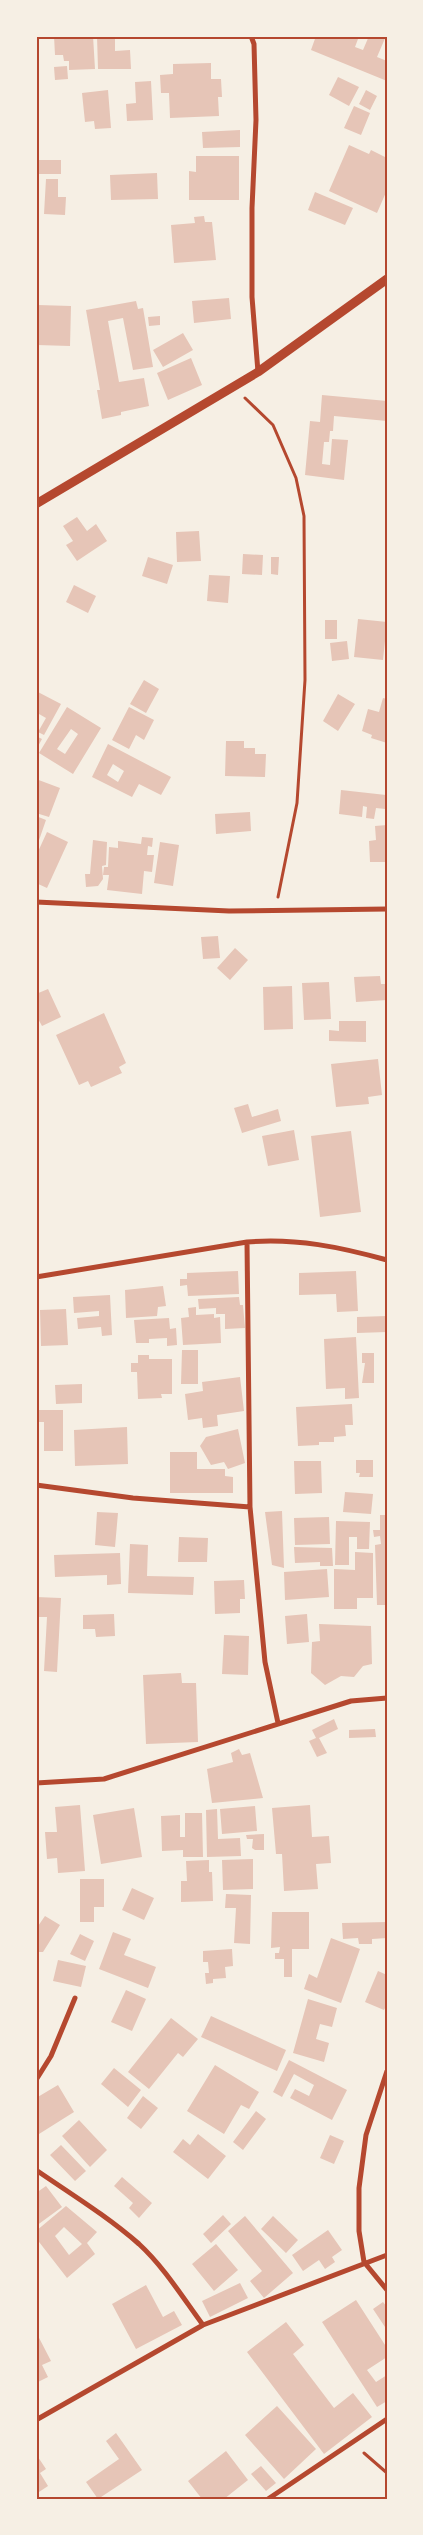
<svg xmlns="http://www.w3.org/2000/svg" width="423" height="2535" font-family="Quicksand,sans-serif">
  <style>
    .building { fill: #e6c5b7; fill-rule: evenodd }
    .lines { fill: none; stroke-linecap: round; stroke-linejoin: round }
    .path { stroke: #b5482f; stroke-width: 3 }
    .minor { stroke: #b5482f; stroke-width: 5 }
    .tertiary { stroke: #b5482f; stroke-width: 9 }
    .neatline { fill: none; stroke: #b5482f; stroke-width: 2 }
  </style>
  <rect width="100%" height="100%" fill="#f6efe4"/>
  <!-- building -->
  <path class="building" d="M54 36H93L95 69 69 70V61H64L63 55H55Z
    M97 36H115V51L130 50 131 69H98Z
    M316 36H352L358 39 355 47 363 50 369 36H386L377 57 387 61V81L311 50Z
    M211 63V79H221L222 97H218L219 116 170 118 169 93H161L160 75 173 74V64Z
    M67 66 68 79 55 80 54 67Z
    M338 77 359 87 349 106 329 95Z
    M151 81 153 120 127 121 126 104 136 103 135 82Z
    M108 90 111 128 95 129 94 121 85 122 82 93Z
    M366 90 377 96 370 110 359 104Z
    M354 106 370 113 361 135 344 128Z
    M240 130V147L203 148 202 132Z
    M349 145 369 154 371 150 387 158V190L377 213 329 191Z
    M196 156H239V200H189V171L196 172Z
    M36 160H61V174H36Z
    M157 173 158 199 111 200 110 175Z
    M46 179H58V197H66L65 215 44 214Z
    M315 192 353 208 345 225 308 210Z
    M204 216 205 222H212L216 260 174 263 171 225 195 223 194 217Z
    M229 298 231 319 194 323 192 301Z
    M136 301 138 309 143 308 153 367 133 370 123 318 108 321 119 382 144 378 149 406 121 412V415L102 419 97 390H100L86 310Z
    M38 305 71 306 70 346 37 345Z
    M160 316V325L149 326 148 317Z
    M183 333 193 350 163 367 153 350Z
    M191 358 202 385 168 400 157 373Z
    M322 395 387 401V421L334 416 333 431H330L329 442H324L322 464 330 465 332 439 348 440 344 480 305 475 310 421 320 422Z
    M77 517 87 531 96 524 107 541 77 561 66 545 73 541 63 526Z
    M199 531 201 561 177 562 176 532Z
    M243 554 263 555 262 575 242 574Z
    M148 557 173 565 167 584 142 576Z
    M271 557H279L278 575 271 574Z
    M209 575 230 576 228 603 207 601Z
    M74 585 96 596 88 613 66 602Z
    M358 619 387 622 383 660 354 657Z
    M325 620H337V639H325Z
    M347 641 349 659 332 661 330 643Z
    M144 680 159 689 146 713 130 704Z
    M36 691 61 704 44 735 38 732 46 718 39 714 36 719Z
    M338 694 355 704 338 731 323 721Z
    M383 698 387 699V743L371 738 372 735 362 731 368 709 379 712Z
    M67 707 101 728 73 774 39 753ZM71 729 78 734 65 754 57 749Z
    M129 707 154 720 144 740 136 735 129 749 112 740Z
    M36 736 42 739 36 750Z
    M226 741H244V748H255V754H266L265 777 225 776Z
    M108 744 171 777 161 795 139 784 132 797 92 777ZM113 764 124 771 118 782 107 775Z
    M36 779 60 788 49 817 36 813Z
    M341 790 386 795 385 809 376 808 374 819 366 818 367 807 363 806 362 817 339 814Z
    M250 812 251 831 216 834 215 814Z
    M36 816 46 820 37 846H36Z
    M387 825V862H370L369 841 376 840 375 826Z
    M47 832 68 842 47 888 36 883V856Z
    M142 837 153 838 152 847 148 846 147 855H154L152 872 144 871 142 894 107 890 109 875H103L104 867H108L109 847 118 848V841L141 844Z
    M93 840 107 842 106 865 102 866 103 879 98 886 86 887 85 874H90Z
    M160 842 179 845 173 886 154 883Z
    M218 936 220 958 203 959 201 937Z
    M235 948 248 960 230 980 217 968Z
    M380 976 381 984H387V1000L356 1002 354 977Z
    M329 982 331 1019 304 1020 302 983Z
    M292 986 293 1029 264 1030 263 987Z
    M48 989 61 1017 42 1026 36 1015V994Z
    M104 1013 126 1063 119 1067 122 1073 91 1087 88 1081 79 1085 56 1035Z
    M339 1021H366V1042L329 1041V1030L339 1031Z
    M378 1059 382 1095 368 1097 369 1104 336 1107 331 1064Z
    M248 1104 252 1117 278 1109 281 1121 242 1133 234 1108Z
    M294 1130 299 1160 268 1166 262 1136Z
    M351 1131 361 1212 320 1217 311 1136Z
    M238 1271 239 1294 188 1296 187 1285 180 1286V1279H187V1273Z
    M356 1271 358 1311 337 1312 336 1294 299 1295V1273Z
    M163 1286 166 1306 158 1307 157 1316 126 1318 125 1290Z
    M110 1295 112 1335 102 1336 101 1327 78 1329 77 1318 99 1316V1311L74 1313 73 1297Z
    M239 1297 240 1305H243L245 1328 225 1329V1314H216V1308L199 1309 198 1299Z
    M196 1307V1315L214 1314V1318L220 1317 221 1343 183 1345 181 1318 189 1317 188 1308Z
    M66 1309 68 1345 41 1346 40 1310Z
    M387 1316V1332L357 1333V1317Z
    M169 1318 170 1329 176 1328 177 1345 167 1346V1338L149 1339V1343H136L134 1320Z
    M356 1337 359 1398 345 1399V1388L326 1389 324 1339Z
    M182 1350H198V1384H181Z
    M362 1353H374V1383H362L365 1363H362Z
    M138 1355H149V1359H172V1394H161L162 1398 138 1399 137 1372H131V1363H138Z
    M240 1377 244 1411 217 1415 218 1426 203 1428 202 1418 188 1420 185 1394 203 1391 202 1382Z
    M82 1384V1403L56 1404 55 1385Z
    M352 1404 353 1425H345L346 1436 334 1437V1442H319V1445L298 1446 296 1407Z
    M36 1410H63V1451H44V1422H36Z
    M127 1427 128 1464 75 1466 74 1430Z
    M238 1429 245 1463 228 1469 224 1462 211 1465 200 1446 206 1437Z
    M170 1452H197V1469H225V1476L233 1477V1493H170Z
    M356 1460H373V1477H359L360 1473H356Z
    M294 1461H321L322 1493 295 1494Z
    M345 1492 373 1494 371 1514 343 1512Z
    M282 1511 284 1568 272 1565 265 1512Z
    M97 1512 118 1513 115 1547 95 1545Z
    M380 1515H387V1605H377L375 1545 381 1544 380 1536 374 1537 373 1530H380Z
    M329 1517 330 1544 295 1545 294 1518Z
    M336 1521 370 1522 369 1549H357V1537H349V1565H335Z
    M179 1537 208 1538 207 1562H178Z
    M130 1544 148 1545 147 1576 194 1577 193 1595 128 1593Z
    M294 1547 332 1548 333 1566H320V1562L295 1563Z
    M355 1552 373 1553V1598H357V1609H334V1569L355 1570Z
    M120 1553 121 1584 107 1585V1575L55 1577 54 1555Z
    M327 1569 329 1597 285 1600 284 1572Z
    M244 1580 245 1599H240V1613L215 1614 214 1581Z
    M36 1597 61 1598 57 1672 44 1671 47 1617H36Z
    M114 1614 115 1636 96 1637 95 1629H83V1615Z
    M307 1614 309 1642 287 1644 285 1616Z
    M319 1624 371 1626 372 1664 363 1666 354 1677 341 1676 325 1685 311 1673 312 1642 320 1641Z
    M224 1635 249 1636 248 1675 222 1674Z
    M181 1673 182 1683H196L198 1742 146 1744 143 1675Z
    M334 1719 338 1729 319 1738 327 1753 317 1757 309 1741 316 1738 312 1730Z
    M375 1729 376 1737 349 1738V1730Z
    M239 1749 242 1755 250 1753 263 1798 212 1803 207 1769 233 1762 231 1753Z
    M80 1805 85 1871 58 1873 57 1858 47 1859 45 1832H57L55 1807Z
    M310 1805 312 1837 329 1836 331 1863 316 1864 318 1889 284 1891 282 1854H276L272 1808Z
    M255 1806 257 1831 222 1834 220 1809Z
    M134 1808 142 1857 101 1864 93 1815Z
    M217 1809 218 1839 240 1838 241 1856 207 1857 206 1810Z
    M185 1813H202L203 1857H183V1850L162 1851 161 1816 180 1815V1837H185Z
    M264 1834V1850H255L252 1848 253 1839H247L246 1835Z
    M253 1859V1889L223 1890 222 1860Z
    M209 1860V1872H212L213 1901 181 1902V1881H187L186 1861Z
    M80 1879H104V1907H94V1922H80Z
    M132 1888 154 1898 144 1920 122 1910Z
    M226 1894 251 1895 250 1944 234 1943 236 1908H225Z
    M272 1912H309V1949H292V1977H284V1959H275V1953H279L280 1947 271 1948Z
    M45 1916 60 1925 43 1952H36V1929Z
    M387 1922V1938L372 1939V1944H359L358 1938 343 1939 342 1923Z
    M113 1932 131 1939 124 1955 156 1967 148 1988 99 1969Z
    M80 1934 94 1941 85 1961 70 1954Z
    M331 1938 360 1949 341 2003 304 1989 309 1974 317 1978Z
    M232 1949 233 1966 225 1967 226 1978 213 1979V1983L206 1984 205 1973H209L208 1962H203V1951Z
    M58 1960 86 1966 81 1987 53 1981Z
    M378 1971 387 1975V2004L384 2010 365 2002Z
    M126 1990 146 1999 132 2031 111 2022Z
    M308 1999 337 2008 332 2027 320 2024 316 2039 329 2043 324 2062 293 2053Z
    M211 2016 286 2050 277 2071 201 2037Z
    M171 2018 198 2039 183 2057 178 2053 149 2089 128 2072Z
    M289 2060 347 2090 332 2120 290 2098 295 2089 309 2096 314 2085 294 2074 282 2097 273 2092Z
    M215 2065 259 2092 249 2109 241 2105 224 2134 187 2111Z
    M114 2068 141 2090 128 2107 101 2084Z
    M58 2085 74 2112 39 2134 36 2129V2098Z
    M143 2096 158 2108 141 2129 127 2118Z
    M256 2111 266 2119 243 2150 233 2142Z
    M79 2120 107 2150 90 2167 62 2136Z
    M198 2134 226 2156 208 2179 173 2152 183 2139 190 2145Z
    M330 2135 344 2141 334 2164 320 2158Z
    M61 2145 86 2171 75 2181 50 2155Z
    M122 2177 152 2203 139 2218 129 2208 133 2203 114 2186Z
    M46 2186 62 2207 36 2226V2193Z
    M66 2206 97 2232 87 2243 95 2254 67 2278 36 2238V2231ZM64 2227 82 2244 69 2255 55 2236Z
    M223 2215 231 2224 211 2243 203 2234Z
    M245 2216 293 2273 264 2298 250 2281 262 2271 228 2231Z
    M273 2216 298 2240 286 2253 261 2229Z
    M328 2230 342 2250 332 2257 335 2262 325 2269 319 2260 303 2271 292 2255Z
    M216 2244 238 2270 214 2291 192 2264Z
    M240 2283 248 2298 210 2317 202 2301Z
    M146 2285 163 2317 174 2311 182 2325 136 2349 112 2304Z
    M356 2300 387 2348V2357L367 2370 376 2382 387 2375V2401L377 2407 322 2322Z
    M383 2302 387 2307V2330L373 2309Z
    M286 2322 304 2345 293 2354 334 2408 353 2393 372 2417 324 2454 247 2352Z
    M36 2332 51 2361 42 2365 48 2377 36 2383Z
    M277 2406 316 2449 284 2479 245 2435Z
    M116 2433 142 2470 98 2499 86 2482 119 2459 106 2441Z
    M226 2451 248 2480 224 2499H202L188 2481Z
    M38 2457 46 2469 40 2473 48 2486 36 2494Z
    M261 2466 276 2483 266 2491 251 2474Z"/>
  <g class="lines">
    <!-- path -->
    <path class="path" d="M245 398 273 425 296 478 304 516 305 680 297 803 278 897
      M364 2453 387 2473"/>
    <!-- minor -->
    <path class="minor" d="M251 36 254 44 256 120 252 208V297L258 372
      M36 902 229 911 387 909
      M247 1242 250 1507 265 1662 278 1723
      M36 1277 247 1242C297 1238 340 1247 387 1260
      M36 1485 133 1498 250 1507
      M36 1783 104 1779 351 1701 387 1698
      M387 2071 366 2135 359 2188V2231L364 2262 387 2290
      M36 2080 51 2056 75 1998
      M36 2170C71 2194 107 2216 139 2244 164 2267 183 2298 203 2325
      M36 2420 203 2325 387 2255
      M268 2499 387 2419"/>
    <!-- tertiary -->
    <path class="tertiary" d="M36 504 258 372 387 279"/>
  </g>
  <!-- border -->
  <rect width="423" height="2535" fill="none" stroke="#f6efe4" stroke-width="75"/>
  <rect x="38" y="38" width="348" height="2460" class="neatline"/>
</svg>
